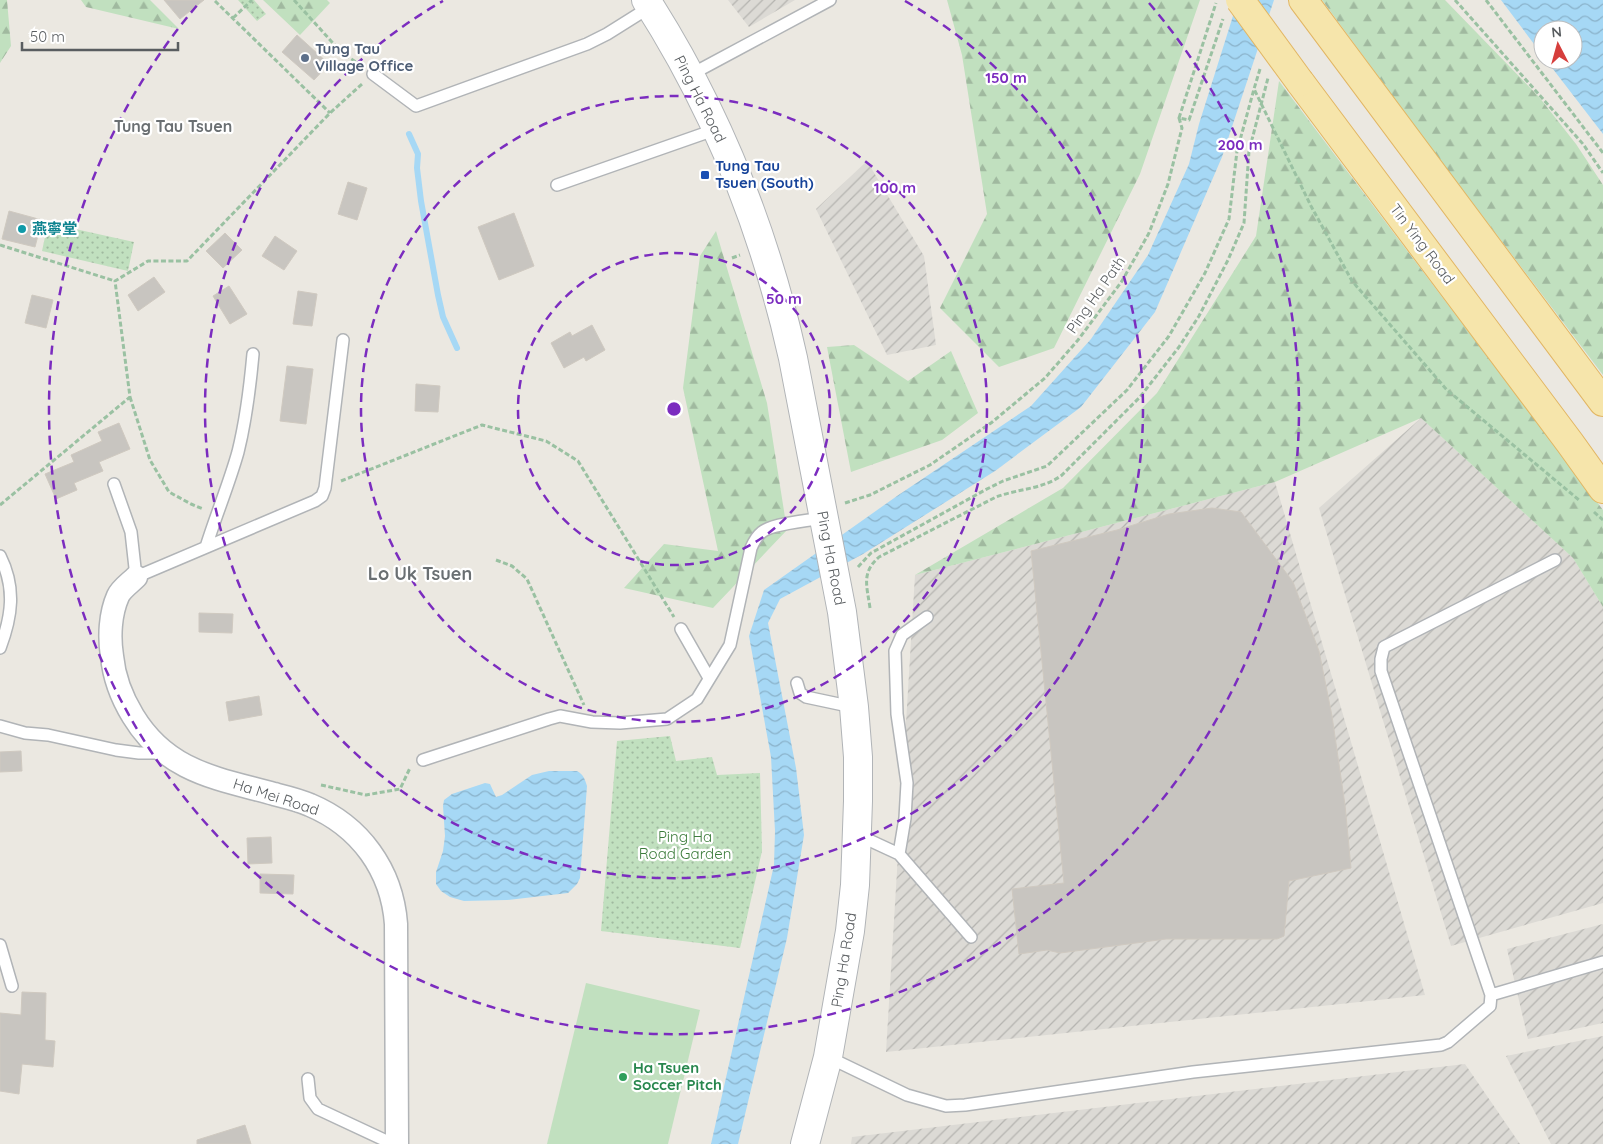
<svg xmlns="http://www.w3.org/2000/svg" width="1603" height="1144" font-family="Quicksand,'Noto Sans SC',sans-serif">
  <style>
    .industrial { fill: url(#industrial-furrows) }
    .grass { fill: #c1e0bf }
    .forest { fill: url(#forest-firs) }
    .park { fill: url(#park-dots) }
    .water { fill: url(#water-waves) }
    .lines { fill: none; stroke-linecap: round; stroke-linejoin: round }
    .stream { stroke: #a6d8f5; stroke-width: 6 }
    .building { fill: #c8c5c0; stroke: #cfc9c0 }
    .service-casing { stroke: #b1b4b7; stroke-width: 14 }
    .minor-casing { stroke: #b1b4b7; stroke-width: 25 }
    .tertiary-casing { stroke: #b1b4b7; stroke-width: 30 }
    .primary-casing { stroke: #e2b663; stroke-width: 30 }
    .path { stroke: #9ac1a2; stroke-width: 3; stroke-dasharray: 5 2.5; stroke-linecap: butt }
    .service { stroke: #fff; stroke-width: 11 }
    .minor { stroke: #fff; stroke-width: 22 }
    .tertiary { stroke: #fff; stroke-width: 28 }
    .primary { stroke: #f6e5ab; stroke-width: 28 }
    .primary-bridge-casing { stroke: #e2b663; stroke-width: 30; stroke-linecap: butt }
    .primary-bridge { stroke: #f6e5ab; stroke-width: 28 }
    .ring { fill: none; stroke: #7b2cbf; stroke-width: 2.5; stroke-dasharray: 9 6 }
    .service-dot { fill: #5c6f8a; stroke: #fff; stroke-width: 2 }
    .transit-dot { fill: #1a4fb4; stroke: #fff; stroke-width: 2 }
    .culture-dot { fill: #0f9aa8; stroke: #fff; stroke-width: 2 }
    .leisure-dot { fill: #2e9e5b; stroke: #fff; stroke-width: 2 }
    .labels { text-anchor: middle; stroke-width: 4.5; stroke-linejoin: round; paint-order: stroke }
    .service-label { font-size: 15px; font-weight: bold; fill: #4e5e75; stroke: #fff; text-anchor: start }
    .street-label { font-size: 15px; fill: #595d60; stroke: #fff }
    .transit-label { font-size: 15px; font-weight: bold; fill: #164399; stroke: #fff; text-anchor: start }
    .culture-label { font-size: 15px; font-weight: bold; fill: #0d838f; stroke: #fff; text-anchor: start }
    .park-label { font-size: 15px; fill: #3d7c3c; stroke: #fff }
    .leisure-label { font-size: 15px; font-weight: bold; fill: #27864d; stroke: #fff; text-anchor: start }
    .neighbourhood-label { font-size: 16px; font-weight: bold; fill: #6a6f72; stroke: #fff }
    .quarter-label { font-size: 18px; font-weight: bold; fill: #6a6f72; stroke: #fff }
    .centre { fill: #7b2cbf; stroke: #fff; stroke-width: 2.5 }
    .ring-label { font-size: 15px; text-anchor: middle; font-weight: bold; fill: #7b2cbf; stroke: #fff; stroke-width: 4.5; stroke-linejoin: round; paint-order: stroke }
  </style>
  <defs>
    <pattern id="industrial-furrows" width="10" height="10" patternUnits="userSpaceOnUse" patternTransform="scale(1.25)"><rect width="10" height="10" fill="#dcdad5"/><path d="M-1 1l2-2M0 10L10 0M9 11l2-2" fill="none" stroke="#b5b4b0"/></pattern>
    <pattern id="forest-firs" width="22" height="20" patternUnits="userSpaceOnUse" patternTransform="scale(1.25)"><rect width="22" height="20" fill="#c1e0bf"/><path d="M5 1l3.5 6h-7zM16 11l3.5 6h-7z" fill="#a0b99f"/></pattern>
    <pattern id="park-dots" width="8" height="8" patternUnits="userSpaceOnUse" patternTransform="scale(1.25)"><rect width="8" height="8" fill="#c1e0bf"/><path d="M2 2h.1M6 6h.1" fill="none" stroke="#a0b99f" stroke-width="1.8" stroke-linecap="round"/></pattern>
    <pattern id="water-waves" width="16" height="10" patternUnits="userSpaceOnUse" patternTransform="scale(1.25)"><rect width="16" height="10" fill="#a6d8f5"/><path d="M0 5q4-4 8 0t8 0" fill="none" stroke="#8ab2ca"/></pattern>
  </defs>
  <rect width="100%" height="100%" fill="#ebe8e1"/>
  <!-- industrial -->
  <path class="industrial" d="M728 0H795L749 27Z
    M867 161 924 256 936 345 887 355 816 209Z
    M1421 418 1573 558 1603 607V903L1451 946 1319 508Z
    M1275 482 1425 995 886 1052 915 575Z
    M1603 924V1023L1528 1039 1507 949Z
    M1603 1036V1144H1551L1506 1056Z
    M1465 1064 1520 1144H851L852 1137Z"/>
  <!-- grass -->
  <path class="grass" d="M586 983 700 1010 668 1144H547Z"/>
  <!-- forest -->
  <path class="forest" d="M0 0H7L11 46 0 63Z
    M81 0H150L179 29 86 7Z
    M263 0H327L330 3 300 35Z
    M947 0H1200L1140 174 1054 348 999 367 940 308 987 214 962 55Z
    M1322 0H1445L1539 97 1576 144 1603 185V375L1431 148Z
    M1279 81 1603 510V607L1573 558 1421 418 1275 482 915 575 1063 488 1157 393 1256 236Z
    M716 231 767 403 787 530 713 608 624 588 664 544 718 551 683 388 700 256Z
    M854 345 908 381 951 351 978 413 942 440 851 472 827 347Z"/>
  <!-- park -->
  <path class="park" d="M238 0H254L266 14 257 21Z
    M48 223 134 242 128 271 42 251Z
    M670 736 676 761 712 757 717 775 760 773 762 851 740 948 601 931 617 741Z"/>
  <!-- water -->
  <path class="water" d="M1238 0H1274L1222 157 1155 312 1081 407 995 471 863 554 780 599 768 623 796 768 804 835 787 938 738 1144H711L774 865 775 831 771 757 749 636 764 590 897 496 1031 406 1091 339 1148 255 1189 164 1199 124Z
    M1501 0H1603V134L1546 60H1573V30H1543V56Z
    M549 771H577C583 774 585 779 587 786L580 878 577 884 568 893 507 900 464 901 450 897 441 891 436 884V872L443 851 445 836 443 806 444 800 452 794 485 783 490 784 496 797 502 795 532 775Z"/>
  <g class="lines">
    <!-- stream -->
    <path class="stream" d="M409 134 418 154 417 168 421 201 438 295 443 317 457 348"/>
  </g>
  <!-- building -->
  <path class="building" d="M164 0H204L180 19Z
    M297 35 329 64 314 80 282 52Z
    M348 182 367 188 357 220 338 214Z
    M9 211 42 220 35 247 2 239Z
    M514 213 534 266 499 280 478 227Z
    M225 233 242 250 223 268 206 251Z
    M275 236 297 251 284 270 262 256Z
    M154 277 165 292 138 311 128 295Z
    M229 286 247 314 230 324 213 296Z
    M298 291 317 294 312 326 293 324Z
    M32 295 53 300 46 328 25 323Z
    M592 325 605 350 586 361 584 357 564 368 551 343 570 332 572 336Z
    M287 366 313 369 306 424 280 421Z
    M416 384 440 386 438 412 415 411Z
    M119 423 130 449 99 462 103 471 74 483 77 490 56 499 45 474 74 462 71 455 102 441 98 432Z
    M1212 508 1241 512 1293 582 1319 651 1332 716 1345 805 1351 868 1289 881 1284 936 1277 939H1166L1060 953 1047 950 1019 954 1012 889 1064 883 1031 551 1117 530 1169 514Z
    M199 613 233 614 232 633 199 632Z
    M259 696 262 715 229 721 226 702Z
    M21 751 22 771 0 772V752Z
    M271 837 272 863 248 864 247 838Z
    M260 874 294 875 293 894 260 893Z
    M22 992 46 993 45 1040 55 1041 53 1067 22 1064 19 1094 0 1091V1013L21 1015Z
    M245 1125 251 1144H197V1140Z"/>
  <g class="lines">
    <!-- service casing -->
    <g class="service-casing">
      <path id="service" d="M373 74 416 106 587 44 607 34 650 7
        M690 75 830 0
        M557 185 717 129
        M114 484 131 532 136 577 315 501 322 496 325 488 343 340
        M206 547C216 515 229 484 238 452 246 420 250 387 253 354
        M0 556C16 588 12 616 0 648
        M681 629 709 678
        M797 683 800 693 806 697 853 707
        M0 726 25 733 48 735 116 750 139 753H163
        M423 760 549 719 560 716 592 722 620 723 667 719 697 699 730 645 751 548C754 541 757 536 762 532 771 524 810 520 824 518
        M858 835 899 854 971 937
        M899 854 905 818 907 783 897 714 895 651 902 635 927 617
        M0 945 12 986
        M1491 995 1603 962
        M828 1057 907 1095 946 1106 965 1105 1193 1072 1441 1045 1448 1042 1490 1006 1491 995 1381 671V659L1384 647 1555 560
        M308 1079 310 1098 318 1109 393 1144"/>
    </g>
    <!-- minor casing -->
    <g class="minor-casing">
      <path id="minor" d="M136 577C130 583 121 589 118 596 110 614 109 637 112 656 114 678 122 698 133 716 167 772 216 778 274 794 286 797 299 800 310 805 360 826 392 870 396 924L397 1144"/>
    </g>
    <!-- tertiary casing -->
    <g class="tertiary-casing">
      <path id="tertiary" d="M646 0C716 109 765 232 793 358L842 612 854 707 858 757V801L855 885 850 931 828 1057 805 1144"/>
    </g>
    <!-- primary casing -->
    <g class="primary-casing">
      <path id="primary" d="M1303 0 1603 402
        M1300 82 1570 443 1603 489"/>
    </g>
    <!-- path -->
    <path class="path" d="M294 0 341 52 360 65
      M1455 0 1583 144 1603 173
      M1486 0 1603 153
      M215 1 330 113
      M233 18 252 0
      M1260 69 1254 89 1311 206 1352 281 1447 390 1579 500
      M1179 118 1216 3
      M0 245 115 281
      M732 258 740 255
      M130 397 150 460 169 492 191 504 203 509
      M341 481 482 425 546 441 578 461 674 617
      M845 503 870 495 930 465 991 423 1045 378 1078 340 1122 281 1149 233 1168 184 1182 128 1179 118 1189 120 1223 19
      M0 505 130 397 115 281 148 261H187L330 113 362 84
      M1594 512 1603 520
      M496 560 512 566 527 579 584 705
      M858 567 871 553 985 490 1003 481 1047 466 1127 390 1169 336 1205 273 1229 219 1237 151 1254 89
      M870 608C867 586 861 573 879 557L996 497C1017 489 1044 489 1062 475L1140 397 1179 347 1199 316 1228 260 1244 223 1249 151 1268 78
      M321 785 366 795 400 789 410 768"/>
    <!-- service -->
    <use href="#service" class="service"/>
    <!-- minor -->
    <use href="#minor" class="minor"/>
    <!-- tertiary -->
    <use href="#tertiary" class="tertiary"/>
    <!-- primary -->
    <use href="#primary" class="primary"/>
    <!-- primary-bridge casing -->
    <g class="primary-bridge-casing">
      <path id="primary-bridge" d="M1240 0 1300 82"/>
    </g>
    <!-- primary-bridge -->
    <use href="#primary-bridge" class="primary-bridge"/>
  </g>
  <!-- distance rings -->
  <g class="ring">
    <circle cx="674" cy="409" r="156"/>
    <circle cx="674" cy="409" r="313"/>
    <path d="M905 1A469 469 0 1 1 443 1"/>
    <path d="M1149 3A625 625 0 1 1 199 3"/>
  </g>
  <!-- markers -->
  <circle class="service-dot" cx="305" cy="58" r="5"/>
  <rect class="transit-dot" x="700" y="170" width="10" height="10" rx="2.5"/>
  <circle class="culture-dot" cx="22" cy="229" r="5"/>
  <circle class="leisure-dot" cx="623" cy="1077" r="5"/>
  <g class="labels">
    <!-- service labels -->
    <g class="service-label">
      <text x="315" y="54">Tung Tau<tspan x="315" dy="17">Village Office</tspan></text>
    </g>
    <!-- street labels -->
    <g class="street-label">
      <text transform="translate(700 99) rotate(63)" y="5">Ping Ha Road</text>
      <text transform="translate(1422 244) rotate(53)" y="5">Tin Ying Road</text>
      <text transform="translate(1096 295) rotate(-55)" y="5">Ping Ha Path</text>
      <text transform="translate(831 558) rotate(79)" y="5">Ping Ha Road</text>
      <text transform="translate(276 797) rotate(18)" y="5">Ha Mei Road</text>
      <text transform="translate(844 960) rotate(-81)" y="5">Ping Ha Road</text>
    </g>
    <!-- transit labels -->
    <g class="transit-label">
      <text x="715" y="171">Tung Tau<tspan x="715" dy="17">Tsuen (South)</tspan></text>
    </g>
    <!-- culture labels -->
    <g class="culture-label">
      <text x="32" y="234">燕寧堂</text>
    </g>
    <!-- park labels -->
    <g class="park-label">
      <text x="685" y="842">Ping Ha<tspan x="685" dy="17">Road Garden</tspan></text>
    </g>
    <!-- leisure labels -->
    <g class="leisure-label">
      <text x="633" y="1073">Ha Tsuen<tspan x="633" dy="17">Soccer Pitch</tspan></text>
    </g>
    <!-- neighbourhood labels -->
    <g class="neighbourhood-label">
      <text x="173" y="132">Tung Tau Tsuen</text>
    </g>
    <!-- quarter labels -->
    <g class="quarter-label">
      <text x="420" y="580">Lo Uk Tsuen</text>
    </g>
  </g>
  <circle cx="674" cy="409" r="8" class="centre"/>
  <g class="ring-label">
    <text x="1006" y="83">150 m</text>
    <text x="1240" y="150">200 m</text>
    <text x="895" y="193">100 m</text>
    <text x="784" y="304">50 m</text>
  </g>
  <!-- north arrow -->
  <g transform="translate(1558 45) rotate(354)"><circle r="24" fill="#ffffff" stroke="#bdbebf"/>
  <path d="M0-4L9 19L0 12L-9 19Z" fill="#d63e3c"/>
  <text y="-8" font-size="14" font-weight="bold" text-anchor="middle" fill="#595d60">N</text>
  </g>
  <!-- scale -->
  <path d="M22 42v8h156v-8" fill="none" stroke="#595d60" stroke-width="2.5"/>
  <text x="30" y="42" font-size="15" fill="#595d60" stroke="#ffffff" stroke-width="4" paint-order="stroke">50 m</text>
</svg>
